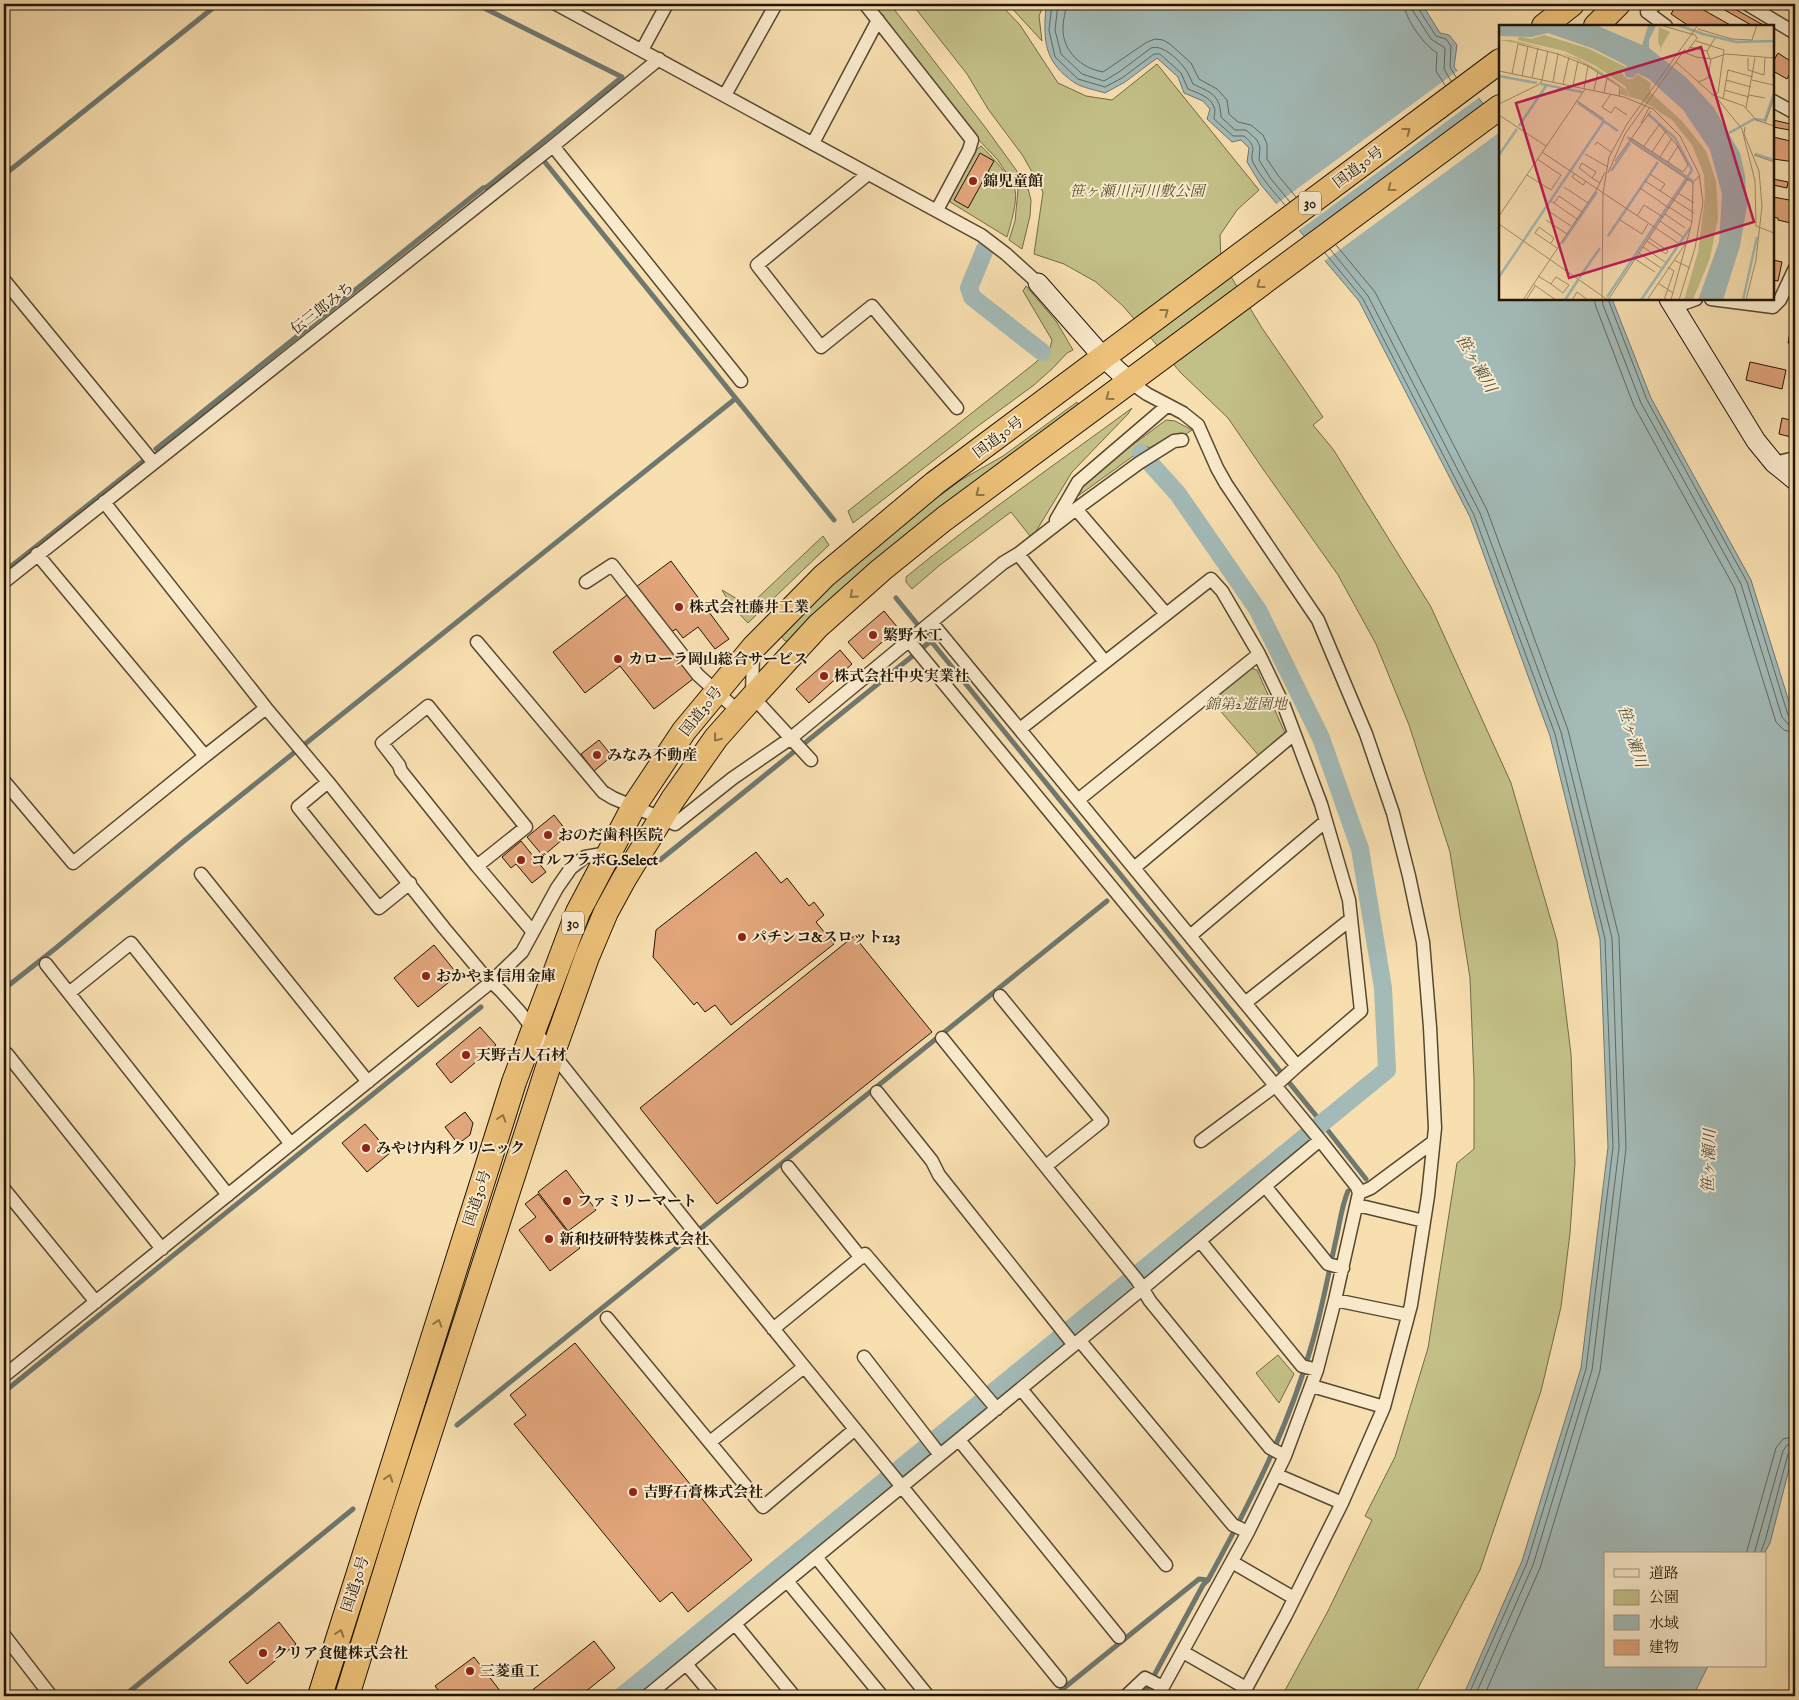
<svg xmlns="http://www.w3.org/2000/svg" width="1799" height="1700" font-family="'IM FELL English','Noto Serif JP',serif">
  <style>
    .green { fill: #c3c087; stroke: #726a46 }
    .water { fill: #a3bab7; stroke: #6f7870 }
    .pier { fill: #f8dfb0 }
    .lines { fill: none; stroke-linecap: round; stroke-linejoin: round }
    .shore { stroke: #62685e; stroke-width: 1 }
    .stream { stroke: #6f7870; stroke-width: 5 }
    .canal { stroke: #a3bab7; stroke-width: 18 }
    .building { fill: #e2a57c; stroke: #201505 }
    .street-casing { stroke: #564830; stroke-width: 15 }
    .secondary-casing { stroke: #201505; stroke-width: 21 }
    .highway-casing { stroke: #201505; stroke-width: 26 }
    .street { stroke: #faeacc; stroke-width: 12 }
    .secondary { stroke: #faeacc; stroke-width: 19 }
    .highway { stroke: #ecc078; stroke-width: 24 }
    .oneway { stroke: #907344 }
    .poi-dot { fill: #8f2418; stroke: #faeacc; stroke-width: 2 }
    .labels { text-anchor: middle; stroke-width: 4; stroke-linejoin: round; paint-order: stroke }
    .shield { fill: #faeacc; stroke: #615541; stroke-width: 1 }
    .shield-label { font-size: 14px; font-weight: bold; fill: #201505 }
    .street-label { font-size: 15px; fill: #201505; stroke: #faeacc }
    .poi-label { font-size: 15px; font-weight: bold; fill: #201505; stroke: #faeacc; text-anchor: start }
    .park-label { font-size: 15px; font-style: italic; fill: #595132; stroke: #faeacc }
    .water-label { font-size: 16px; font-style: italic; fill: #4e4f43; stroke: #faeacc }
    .inset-river { fill: none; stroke: #a3bab7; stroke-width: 2.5 }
    .inset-road { fill: none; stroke: #a28e6c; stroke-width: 1 }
    .view { fill: #c2185b; fill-opacity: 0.15; stroke: #c2185b; stroke-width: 2.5 }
    .inset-edge { fill: none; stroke: #201505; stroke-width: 2.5 }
  </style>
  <rect width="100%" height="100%" fill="#f8dfb0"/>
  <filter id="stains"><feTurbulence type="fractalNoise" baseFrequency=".004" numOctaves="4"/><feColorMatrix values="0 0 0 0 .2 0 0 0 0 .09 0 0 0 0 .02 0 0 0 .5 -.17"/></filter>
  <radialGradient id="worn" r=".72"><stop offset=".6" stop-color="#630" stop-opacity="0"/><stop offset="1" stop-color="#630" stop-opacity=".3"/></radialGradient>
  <!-- green -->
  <path class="green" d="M873 4H890L985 127 1027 185 1031 200 1030 216 1022 249 1009 240 1015 221 1018 190 997 159 974 135Z
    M912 4H1000L1020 25 1058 83 1086 96 1112 100 1157 64 1259 190 1237 210 1220 235 1221 260 1262 328 1323 417 1313 425 1333 449 1431 607 1511 783 1557 941 1571 1054 1575 1163 1570 1233 1561 1307 1541 1391 1480 1570 1414 1696H1282L1328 1611 1372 1520 1365 1516 1395 1457 1428 1348 1457 1163 1474 1149V1080L1470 978 1450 852 1409 725 1376 644 1338 575 1263 469 1228 418 1181 373 1123 306 1096 282 1064 264 1034 254 1043 192 1023 156 988 109 967 74Z
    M1008 4H1044L1039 16 1042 41Z
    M981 146C990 154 1012 179 1015 190 1018 200 1010 227 1007 237L950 202 951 196 975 151Z
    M1026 286 1056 321 1073 350 1067 353 1053 368 1034 385 978 426 853 523 848 511 1035 363 1050 348 1052 340 1023 291Z
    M1077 402 1081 409 789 641H785L781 636 827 589 911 517 961 480 1003 456Z
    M1132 408 1128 414 1072 472 1035 533 1030 536 1011 512 940 565 912 589 906 582V577C979 517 1056 464 1132 408Z
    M1166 420 1175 421 1192 430 1183 436 1173 435 1149 448 1147 446 1078 496 1080 489 1095 473Z
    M823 536 829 545 748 623 730 604 722 590 749 606Z
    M1250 668 1257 670 1285 733 1282 741 1260 757 1211 700Z
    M1278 1355 1294 1374 1279 1403 1256 1373Z"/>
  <!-- water -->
  <path class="water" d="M1049 4H1422L1440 33 1449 35 1457 45 1454 67 1500 125V299H1612L1651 398 1751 580 1795 721V1446L1770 1543 1764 1554H1605V1666H1708L1693 1696H1463L1522 1561 1581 1368 1608 1147 1600 939 1550 736 1470 517 1359 301 1261 185 1247 162 1249 148 1241 140 1232 142 1207 119 1210 109 1203 101 1184 93 1178 77 1157 58 1125 82 1105 93C1096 90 1083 88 1075 83 1044 62 1043 41 1046 7Z"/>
  <!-- pier -->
  <path class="pier" d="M1460 69 1481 96 1297 232 1275 205Z
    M1500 121V132L1323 262 1304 240Z"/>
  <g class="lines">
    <!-- shore -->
    <path class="shore" d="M1052 4 1049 30 1055 57 1078 79 1105 87 1122 78 1154 54H1160L1181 73 1188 89C1197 93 1210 96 1214 107 1216 110 1214 115 1214 119L1233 136H1244C1261 150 1247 152 1254 164 1262 179 1274 192 1285 205
      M1058 4 1055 30 1061 54 1082 74 1104 81 1119 72 1151 48C1163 44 1179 60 1186 70 1189 74 1191 80 1193 84 1212 93 1220 95 1221 117L1235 130H1246L1257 140 1260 147 1259 160 1271 179 1290 202
      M1066 4C1066 12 1063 19 1063 27 1062 51 1081 68 1103 72L1147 42 1155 39 1163 40 1170 44 1191 63 1199 79 1217 89 1227 100 1229 114 1238 122 1251 125 1263 135 1267 144V159L1277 174 1296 197
      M1404 4C1405 19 1424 45 1437 53L1436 71 1445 85
      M1411 4 1413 11 1431 39 1445 48 1444 69 1451 81
      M1418 4V8L1436 36 1446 39 1451 46 1450 67 1456 77
      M1336 245 1375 292 1487 510 1568 730 1619 937 1626 1148 1600 1371 1540 1568 1484 1696
      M1330 249 1368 296 1480 513 1561 732 1612 938 1619 1148 1592 1370 1533 1565 1475 1696
      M1325 253 1363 299 1474 515 1555 734 1605 939 1613 1147 1586 1369 1527 1563 1468 1696
      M1594 299 1596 307 1634 406 1734 587 1776 722 1784 730 1795 733
      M1602 299 1603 305 1641 403 1741 584 1782 717 1788 724 1795 725
      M1608 299 1647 400 1747 582 1788 715 1791 718 1795 719
      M1746 1554 1776 1448 1783 1439 1795 1436
      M1754 1554 1783 1451 1787 1445 1795 1443
      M1760 1554 1765 1541 1788 1454 1791 1451 1795 1450"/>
    <!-- stream -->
    <path class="stream" d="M544 161 834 520
      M4 175 218 4
      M156 449 483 188 487 187 622 77 476 4
      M4 572 142 462
      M896 598 1322 1123 1366 1179
      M660 860 931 641
      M4 989 56 948 184 841 735 399
      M4 1392 481 1007
      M457 1425 1107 901
      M124 1696 353 1509
      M1054 1696 1199 1579 1208 1580
      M1143 1696 1203 1585 1208 1580C1250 1503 1290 1425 1313 1340 1323 1305 1329 1270 1337 1235 1340 1221 1342 1205 1348 1191"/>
    <!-- canal -->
    <path class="canal" d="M985 249 969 288 972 297 1042 352
      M622 1696 1387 1070 1383 988 1360 849 1321 738 1258 610 1178 494 1141 453"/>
  </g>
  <!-- building -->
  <path class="building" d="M1677 4H1693L1732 26H1689L1671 14Z
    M1714 4H1726L1765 26H1753Z
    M1778 53 1795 64 1787 79 1773 71V62Z
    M1773 120 1795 125V131L1773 127Z
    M1773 137 1795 142V162L1773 159Z
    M980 153 994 161 968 208 954 200Z
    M1773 179 1788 182 1787 188 1773 185Z
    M1773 197 1795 201V224L1778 220V218L1773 217Z
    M1773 260 1782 262 1778 281 1773 280Z
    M1792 322 1795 323V345L1788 343Z
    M1750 362 1786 370 1782 389 1746 380Z
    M1782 418 1795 421V438L1779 434Z
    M671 561 729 639 715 649 698 627 683 638 676 629 671 632 636 587Z
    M627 595 693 679 654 709 620 666 585 693 553 652Z
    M884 611 898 628 863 659 848 642Z
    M840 650 852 664 809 703 796 689Z
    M599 740 612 756 594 771 581 754Z
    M554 815 569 834 543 856 527 837Z
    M521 841 546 872 532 883 516 864 511 868 502 857Z
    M756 852 781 883 787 878 809 906 814 902 824 915 816 922 834 944 731 1025 715 1005 705 1012 697 1002 694 1005 653 957 656 930Z
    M854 936 932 1032 717 1204 640 1108Z
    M434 945 458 975 418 1007 394 978Z
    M480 1027 496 1045 451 1083 436 1064Z
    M465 1112 473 1123 470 1135 458 1144 445 1127Z
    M365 1124 390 1153 367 1172 342 1143Z
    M566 1170 596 1210 568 1231 538 1192Z
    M538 1194 580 1248 550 1271 519 1230 536 1217 525 1204Z
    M575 1343 752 1560 688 1612 672 1592 660 1602 514 1424 526 1415 510 1395Z
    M279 1622 296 1644 247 1684 229 1662Z
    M594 1641 615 1668 580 1696H525Z
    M474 1657 504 1696H443L435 1686Z"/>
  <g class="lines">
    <!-- street casing -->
    <g class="street-casing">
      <path id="street" d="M556 4 981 235 1006 254 1038 283
        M865 4 972 140 969 150 937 210
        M1656 4 1647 12 1666 26
        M1747 4 1795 33
        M642 50 667 4
        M725 95 776 4
        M1773 101 1795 113
        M813 143 878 20
        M553 146 741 381
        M868 174 757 265 821 347 872 306 957 408
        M4 280 153 462
        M1711 299 1773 307 1780 300 1795 268
        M1674 307 1696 299
        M1130 382 1147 394 1183 413 1198 425 1217 468 1226 484 1318 620 1366 734 1393 813 1409 876 1423 942 1430 1027 1435 1128 1428 1196 1411 1305 1384 1407 1342 1503 1286 1615 1242 1696
        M1774 463 1795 458
        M104 502 266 708 328 782 444 928 481 972 501 991 519 1011 693 1230 1060 1681
        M1076 509 1166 614
        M1056 520 1078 482 1168 405
        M1018 554 1105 662
        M4 582 553 146 659 59
        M586 582 612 565 698 675 739 712
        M932 623 1297 1066 1361 1011 1349 900 1321 804 1284 706 1259 654 1222 591 1211 579 1020 729
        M909 641 1320 1140 1357 1187 1359 1193
        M477 642 603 792 613 798 675 824 733 778 791 738 1003 563 1018 554 1076 509 1139 463 1174 441 1182 440
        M753 651 752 696 811 760
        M205 756 266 708
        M4 781 73 863 205 756 37 554
        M328 782 298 807 379 908 410 883
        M1078 800 1259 654
        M477 866 526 827 428 706 382 743 399 765 401 771 477 866 533 932
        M1134 868 1294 734
        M201 874 368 1082
        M1190 936 1326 821
        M46 964 228 1195
        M69 993 131 943 291 1144
        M1000 996 1102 1121 1046 1166
        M1245 1003 1351 919
        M942 1038 1137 1280 1150 1301 1270 1448 1285 1456
        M7 1054 162 1249
        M877 1092 932 1161 939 1175 1074 1345
        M1201 1141 1275 1086 1297 1066
        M788 1167 861 1258
        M1265 1186 1328 1264 1343 1268
        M4 1189 96 1302
        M1357 1205 1424 1221
        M1200 1241 1302 1366 1317 1370
        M1335 1300 1408 1315
        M607 1318 763 1507 854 1430
        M773 1329 865 1254 997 1409
        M1080 1341 1233 1525 1248 1532
        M864 1357 940 1455
        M4 1376 491 982 522 952 557 888 571 868 585 857 608 853
        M1312 1386 1384 1407
        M1021 1389 1166 1565
        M959 1440 1119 1637
        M710 1442 804 1367
        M1277 1475 1342 1503
        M816 1557 928 1696
        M1232 1562 1294 1598
        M787 1581 882 1696
        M735 1624 794 1696
        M4 1635 51 1696
        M1183 1652 1246 1688
        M686 1664 713 1696
        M647 1696 1142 1289 1320 1140
        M1126 1696 1145 1678 1163 1687
        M1158 1696 1248 1532 1285 1456 1317 1370 1335 1300 1359 1193 1371 1188 1433 1142"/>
    </g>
    <!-- secondary casing -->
    <g class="secondary-casing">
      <path id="secondary" d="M1038 283 1103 357 1130 382
        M1669 299 1756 441 1774 463 1795 480"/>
    </g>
    <!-- highway casing -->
    <g class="highway-casing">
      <path id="highway" d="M1544 26 1572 4
        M1596 26 1618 4
        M320 1696 514 1082 578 912 634 806 684 731 753 648 824 576 935 483 1500 61
        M347 1696 404 1512 552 1055 587 957 606 912 624 879 673 799 716 738 739 712 818 626 881 570 944 519 1500 107"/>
    </g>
    <!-- street -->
    <use href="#street" class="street"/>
    <!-- secondary -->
    <use href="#secondary" class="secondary"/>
    <!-- highway -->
    <use href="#highway" class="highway"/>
  </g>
  <!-- one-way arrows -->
  <defs><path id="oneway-chevron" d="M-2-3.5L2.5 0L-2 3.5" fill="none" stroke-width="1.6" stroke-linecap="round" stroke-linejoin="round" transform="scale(1.25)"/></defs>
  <g class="oneway">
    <use href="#oneway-chevron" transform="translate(1407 131) rotate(-37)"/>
    <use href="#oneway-chevron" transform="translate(1391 188) rotate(144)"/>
    <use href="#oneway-chevron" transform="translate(1260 285) rotate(144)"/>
    <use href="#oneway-chevron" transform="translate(1165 312) rotate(-37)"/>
    <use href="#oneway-chevron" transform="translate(1109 397) rotate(144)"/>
    <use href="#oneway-chevron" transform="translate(979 493) rotate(143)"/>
    <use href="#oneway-chevron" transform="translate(853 595) rotate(138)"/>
    <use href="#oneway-chevron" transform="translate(717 738) rotate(128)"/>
    <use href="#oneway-chevron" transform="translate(502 1118) rotate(-72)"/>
    <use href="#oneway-chevron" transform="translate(438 1323) rotate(-72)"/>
    <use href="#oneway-chevron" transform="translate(389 1478) rotate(-72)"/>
    <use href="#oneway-chevron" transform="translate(340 1633) rotate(-72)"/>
  </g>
  <!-- markers -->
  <g class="poi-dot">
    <circle cx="973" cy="181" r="5"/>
    <circle cx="679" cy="607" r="5"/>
    <circle cx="873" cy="635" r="5"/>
    <circle cx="618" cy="659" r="5"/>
    <circle cx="824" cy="676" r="5"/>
    <circle cx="597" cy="755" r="5"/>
    <circle cx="548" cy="835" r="5"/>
    <circle cx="521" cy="860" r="5"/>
    <circle cx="742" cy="937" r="5"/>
    <circle cx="426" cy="976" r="5"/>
    <circle cx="466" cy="1055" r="5"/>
    <circle cx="366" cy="1148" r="5"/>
    <circle cx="567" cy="1201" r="5"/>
    <circle cx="549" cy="1239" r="5"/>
    <circle cx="633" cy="1492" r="5"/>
    <circle cx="263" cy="1653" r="5"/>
    <circle cx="470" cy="1671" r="5"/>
  </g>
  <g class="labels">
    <!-- shield labels -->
    <g class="shield">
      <rect x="1299" y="191.5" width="22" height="23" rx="4"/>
      <rect x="562" y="911.5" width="22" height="23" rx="4"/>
    </g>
    <g class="shield-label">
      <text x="1310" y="208">30</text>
      <text x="573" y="928">30</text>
    </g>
    <!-- street labels -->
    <g class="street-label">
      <text transform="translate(1358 167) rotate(-37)" y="5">国道30号</text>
      <text transform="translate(322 308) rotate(-38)" y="5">伝三郎みち</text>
      <text transform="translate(998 437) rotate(-37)" y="5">国道30号</text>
      <text transform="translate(701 711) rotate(-52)" y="5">国道30号</text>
      <text transform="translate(477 1198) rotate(-72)" y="5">国道30号</text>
      <text transform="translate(355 1584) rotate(-72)" y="5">国道30号</text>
    </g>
    <!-- poi labels -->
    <g class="poi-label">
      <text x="983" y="186">錦児童館</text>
      <text x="689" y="612">株式会社藤井工業</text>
      <text x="883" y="640">繁野木工</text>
      <text x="628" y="664">カローラ岡山総合サービス</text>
      <text x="834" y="681">株式会社中央実業社</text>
      <text x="607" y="760">みなみ不動産</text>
      <text x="558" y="840">おのだ歯科医院</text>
      <text x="531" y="865">ゴルフラボG.Select</text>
      <text x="752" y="942">パチンコ&amp;スロット123</text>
      <text x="436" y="981">おかやま信用金庫</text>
      <text x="476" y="1060">天野吉人石材</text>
      <text x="376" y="1153">みやけ内科クリニック</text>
      <text x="577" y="1206">ファミリーマート</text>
      <text x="559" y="1244">新和技研特装株式会社</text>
      <text x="643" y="1497">吉野石膏株式会社</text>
      <text x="273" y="1658">クリア食健株式会社</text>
      <text x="480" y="1676">三菱重工</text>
    </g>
    <!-- park labels -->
    <g class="park-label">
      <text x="1137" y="196">笹ヶ瀬川河川敷公園</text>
      <text x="1246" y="709">錦第2遊園地</text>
    </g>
    <!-- water labels -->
    <g class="water-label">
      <text transform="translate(1477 363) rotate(60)" y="6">笹ヶ瀬川</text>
      <text transform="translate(1633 736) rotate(73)" y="6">笹ヶ瀬川</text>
      <text transform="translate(1708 1161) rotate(-88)" y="6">笹ヶ瀬川</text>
    </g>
  </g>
  <!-- overview -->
  <g transform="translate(1499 25)">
    <rect width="275" height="275" fill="#f8dfb0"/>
    <path d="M160 2 171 7 162 22 163 27 159 16ZM45 10 88 23 127 42 123 49 128 54H134L138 49 152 58 151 67 183 96 207 126 217 156 219 193 211 233 194 275H185L199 227 206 172 205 150 193 120 173 95 142 75 131 72 127 62 97 41 65 26 19 15 20 11 32 14ZM0 15H12L37 21 78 33 100 45 122 61 128 65 130 72 121 69 122 62 77 34 49 24Z" fill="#c3c087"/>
    <path d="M0 0H97L143 20 149 1H157L150 15V23L188 53 215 83 241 128 246 150 248 181 241 221 224 275H199L220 217 223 169 211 125 184 85 150 54 138 48 134 53 127 52 125 46 128 41 95 24 49 8 32 12 0 11Z" fill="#a3bab7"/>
    <path class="inset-river" d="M179 0 204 9M204 9 237 17 275 16M0 51 38 58M42 59 83 67M79 78 119 106M20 101 47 61M230 108 255 94 266 95 275 68M128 112 194 156M256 129 275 135M0 130 18 104M112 146 131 118M109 211 159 137M63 218 98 167M0 252 105 96M80 253 101 223M108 272 193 145 176 113 149 89M66 275 79 255M142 275 191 203M244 275 258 212"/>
    <path class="inset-road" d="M161 0 196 10 198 13 187 28 197 32 212 34 227 29 275 33V27M199 4 233 14 253 15 258 0M197 16 225 25 219 68 214 70M190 22 208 26 211 34M208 26 216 13M249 33V45L265 50 266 33M177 37 214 70 245 81 257 95 275 101M0 46 125 72 154 84 181 111 200 149 204 177 196 223 180 275M13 49 19 19 59 29 89 41 121 62 120 71M23 51 29 21M274 52 275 33M33 53 39 23M43 55 49 26M227 55 252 62M253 55 274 60M54 57 59 29M199 57 209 53 212 34M64 59 70 32M74 61 79 36M85 63 89 41M95 65 99 47M225 65 250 72M105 68 108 53M112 69 103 82 112 88 116 82 128 90M250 70 266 73M217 72 243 104 256 156 257 201 275 208M224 74 229 45 254 52M78 76 105 94M0 79 41 59 43 55M247 83 256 33M0 90 47 121M142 98 150 83M266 98 275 73M246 102 245 109 260 146 263 181 257 235 247 275M132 113 184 147 189 140 178 120 160 100 145 121M131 116 194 158M96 120 98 117 112 127M43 127 179 218M153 127 167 106M86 129 109 142M255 130 275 137M161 132 173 113M116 136 152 86M169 137 179 121M109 148 126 109 186 24M75 149 73 152 84 160 87 156M151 149 166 159 161 166M28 150 52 165 62 150 38 134M93 153 97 147 83 138 80 143 83 145 93 153 101 158M146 156 195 188M65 162 89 178M141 163 170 183M179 168 195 178M52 176 78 194M55 178 60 171 83 187M170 182 193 197M51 187 72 201M166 189 186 203M0 191 86 64M138 191 145 180 164 192M47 195 68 209M121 195 143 209 149 199M161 196 184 212M0 199 109 275 189 154M148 216 167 229 169 226 150 213M52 218 55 213 40 202 36 208 58 223M144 222 166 237M140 228 162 243M136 234 156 247M175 235 191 243M39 251 52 259 64 268 70 260 57 252 52 259M159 258 174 268M34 259 57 275M24 275 98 164 106 147M27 275 36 261M73 275 78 267 89 275M103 275 104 168 110 132 128 99 199 0M148 275 189 215M165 275 175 246 169 242M172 275 193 197 194 158 200 151"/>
    <path class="view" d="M202 22 255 197 70 253 17 78Z"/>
    <rect width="275" height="275" class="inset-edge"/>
  </g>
  <!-- margin -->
  <rect width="1799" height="1700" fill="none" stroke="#f8dfb0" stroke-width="20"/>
  <rect x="5" y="5" width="1789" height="1690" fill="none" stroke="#201505" stroke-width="2.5"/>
  <rect x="10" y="10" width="1779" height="1680" fill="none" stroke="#201505"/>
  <!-- legend -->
  <rect x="1604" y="1552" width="162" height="115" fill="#faeacc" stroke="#a3957c"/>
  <rect x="1614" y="1569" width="25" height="8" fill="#faeacc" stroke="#a3957c"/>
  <text x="1649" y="1578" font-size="15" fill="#201505">道路</text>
  <rect x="1614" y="1590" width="25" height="15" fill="#c3c087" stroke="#a3957c"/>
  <text x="1649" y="1602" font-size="15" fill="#201505">公園</text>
  <rect x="1614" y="1615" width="25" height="15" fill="#a3bab7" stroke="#a3957c"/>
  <text x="1649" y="1628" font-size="15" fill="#201505">水域</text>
  <rect x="1614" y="1640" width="25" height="15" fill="#e2a57c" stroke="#a3957c"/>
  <text x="1649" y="1652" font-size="15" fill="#201505">建物</text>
  <rect width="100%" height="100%" filter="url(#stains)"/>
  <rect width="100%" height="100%" fill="url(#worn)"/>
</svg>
